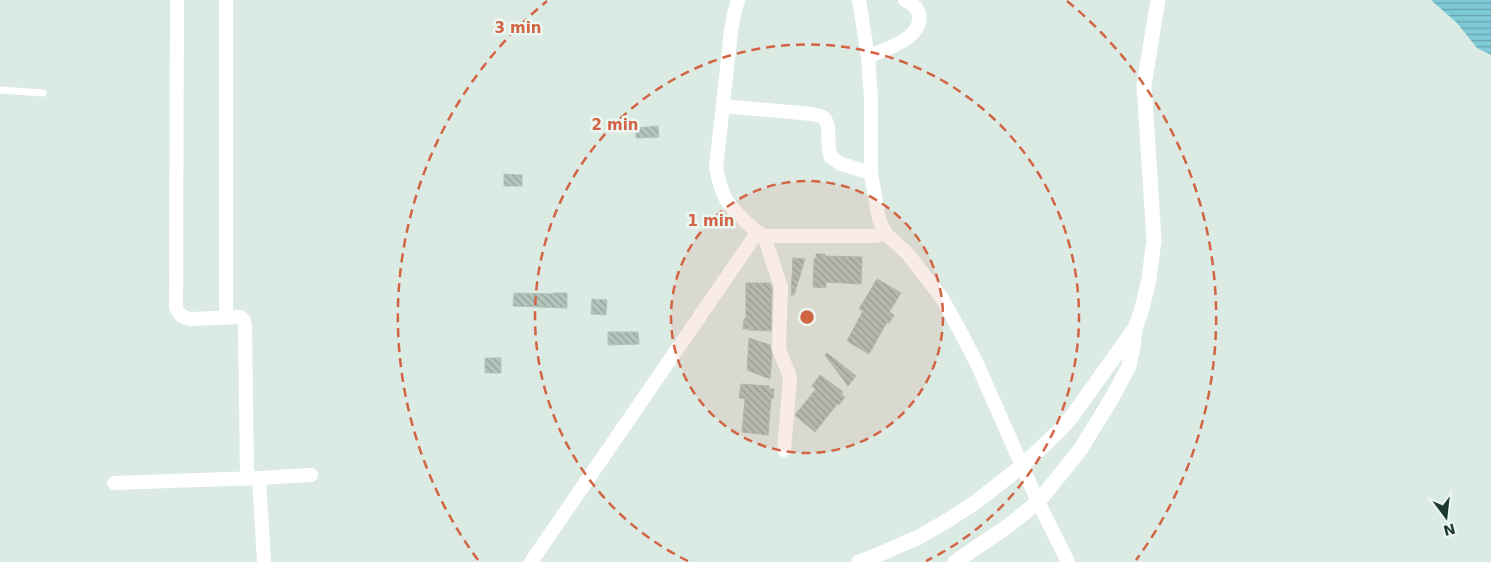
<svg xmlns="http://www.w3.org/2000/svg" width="1491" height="562" font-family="'DejaVu Sans',sans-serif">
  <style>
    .water { fill: url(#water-rules) }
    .building { fill: url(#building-back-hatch); stroke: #aec4ba }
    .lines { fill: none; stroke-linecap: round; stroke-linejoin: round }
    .service { stroke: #fff; stroke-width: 7 }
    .minor { stroke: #fff; stroke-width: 14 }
    .tertiary { stroke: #fff; stroke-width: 15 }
    .ring { fill: none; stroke: #d16443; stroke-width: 2.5; stroke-dasharray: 9 6 }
    .centre { fill: #d16443; stroke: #edf7f1; stroke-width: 2.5 }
    .ring-label { font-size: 15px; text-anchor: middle; font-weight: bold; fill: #d16443; stroke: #edf7f1; stroke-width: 5; stroke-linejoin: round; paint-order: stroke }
  </style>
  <defs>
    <pattern id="water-rules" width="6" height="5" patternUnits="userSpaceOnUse" patternTransform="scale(1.25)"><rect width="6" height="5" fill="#7ecad5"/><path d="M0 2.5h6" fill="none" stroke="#67a5ad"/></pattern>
    <pattern id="building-back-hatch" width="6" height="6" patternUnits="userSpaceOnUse" patternTransform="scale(1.25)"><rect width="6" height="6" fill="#b2c5bc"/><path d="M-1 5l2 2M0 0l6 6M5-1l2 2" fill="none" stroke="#90a199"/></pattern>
  </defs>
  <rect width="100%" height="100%" fill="#dceae4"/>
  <!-- water -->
  <path class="water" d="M1431 0H1491V55L1477 48 1457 23Z"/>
  <!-- building -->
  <path class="building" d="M658 126 659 137 636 138V128Z
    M504 174 522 175V186H504Z
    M816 254H825V256L862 257 861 284 826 282V288L813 287 814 259H816Z
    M793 258 805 259 794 295H791Z
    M877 279 901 293 889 312 894 315 889 323 887 322 869 354 847 341 863 311 859 309Z
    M746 283H770L772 288 771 331 749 330V329H743L744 319H746Z
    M514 293 553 294V293H567V308L513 306Z
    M592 299 607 300 606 315 591 314Z
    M608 332H638L639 344 608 345Z
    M749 338 770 345 772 356 770 379 747 370Z
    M827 353 856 376 848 386 825 355Z
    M485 358H501V373H485Z
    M820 375 843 392 841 394 845 397 839 405 838 403 815 432 796 416V414L816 389 812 386Z
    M741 384 769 386V389H774L773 399 771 398 768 435 742 432 745 399 739 398Z"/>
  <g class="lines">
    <!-- service -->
    <path class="service" d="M0 90 43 93"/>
    <!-- minor -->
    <path class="minor" d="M177 0 176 307C179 315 182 317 190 319L240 317 244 320 245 326 247 479
      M226 0V317
      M738 0 734 14 731 31 716 168C722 196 725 202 746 222 753 228 756 233 765 236H874L886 234
      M859 0 868 57 871 98V173L879 219 886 234 908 254 941 297 958 327 978 366 1038 502 1068 562
      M868 57C885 49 924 38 919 14 917 7 912 3 905 0
      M723 106 812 114 823 117C833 127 825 145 831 157L841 164 871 173
      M765 236 766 242 781 287 779 348C781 359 788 367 790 379L784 450
      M259 478 264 562
      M114 483 259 478 311 475
      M531 562 757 233"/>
    <!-- tertiary -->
    <path class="tertiary" d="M859 562 873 557 917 538 945 522 976 502 1022 466 1059 431 1073 415 1135 328 1142 309 1149 279 1154 240 1144 85 1158 0
      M955 562 1008 526 1038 502 1080 450 1112 398 1129 366 1133 347 1135 330"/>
  </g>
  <!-- distance rings -->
  <circle cx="807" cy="317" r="136" fill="#d16443" fill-opacity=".12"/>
  <g class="ring">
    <circle cx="807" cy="317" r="136"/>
    <path d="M688 561A272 272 0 1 1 926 561"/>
    <path d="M478 560A409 409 0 0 1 547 1M1067 1A409 409 0 0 1 1136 560"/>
  </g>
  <circle cx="807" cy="317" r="8" class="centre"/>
  <g class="ring-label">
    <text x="518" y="33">3 min</text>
    <text x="615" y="130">2 min</text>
    <text x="711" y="226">1 min</text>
  </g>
  <!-- north arrow -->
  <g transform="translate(1446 517) rotate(165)" stroke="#edf7f1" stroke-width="4" paint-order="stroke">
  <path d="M0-4L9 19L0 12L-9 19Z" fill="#1d3a32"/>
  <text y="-8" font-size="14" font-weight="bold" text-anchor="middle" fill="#1d3a32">N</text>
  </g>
</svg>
